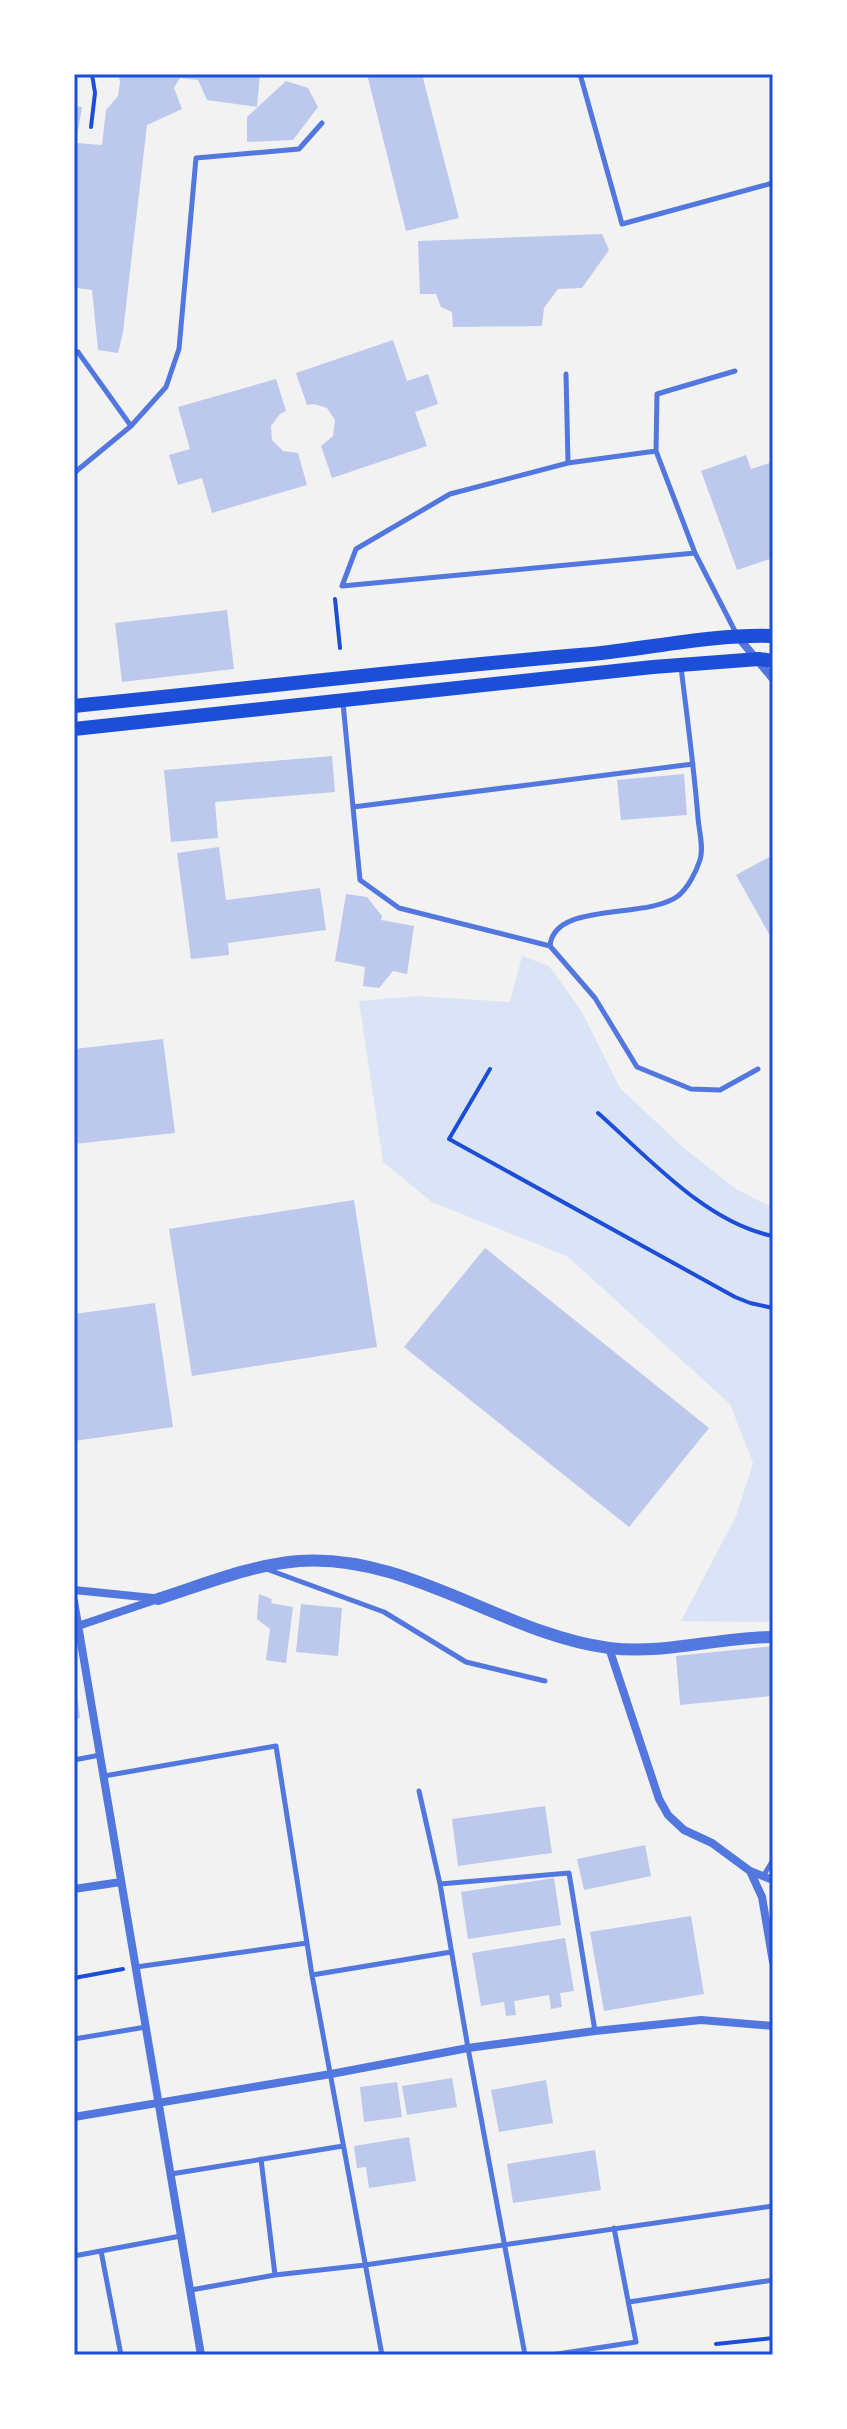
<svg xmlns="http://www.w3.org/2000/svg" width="847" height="2429" font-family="'Roboto Condensed',sans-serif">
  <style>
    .green { fill: #dbe4f7 }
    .building { fill: #bdc9ec }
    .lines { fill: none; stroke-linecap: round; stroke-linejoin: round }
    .path { stroke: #1d4ed8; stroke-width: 4 }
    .service { stroke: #5277de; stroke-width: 5 }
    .minor { stroke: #5277de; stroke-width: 8 }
    .tertiary { stroke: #5277de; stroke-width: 12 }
    .secondary { stroke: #1d4ed8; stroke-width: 14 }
    .neatline { fill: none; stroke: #1d4ed8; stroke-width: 3 }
  </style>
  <rect width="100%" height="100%" fill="#f2f2f2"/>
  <!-- green -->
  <path class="green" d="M522 956 549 966 582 1012 620 1088 685 1149 736 1189 773 1208V1622L681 1621 736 1516 753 1463 730 1404 567 1256 432 1202 383 1162 359 1001 417 996 510 1002Z"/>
  <!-- building -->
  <path class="building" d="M118 74H260L257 107 207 100 198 80 180 78 174 88 182 109 147 125 123 332 118 353 98 350 92 290 77 288 74 297V106L82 107 76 143 102 145 106 110 118 96 120 82Z
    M367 74H422L459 218 406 231Z
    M286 81 308 88 318 107 293 140 247 142V117Z
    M602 234 609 250 582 288 558 289 544 308 542 326 453 327 452 312 441 307 436 294H420L418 241Z
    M393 340 407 381 428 374 438 404 415 412 427 446 332 478 321 446 333 436 335 420 327 408 314 404 307 405 296 373Z
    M276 379 286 411 280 414 271 426 272 440 283 451 298 453 307 485 212 513 202 478 178 485 169 455 190 449 178 407Z
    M746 455 751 469 773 462V558L737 570 701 471Z
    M227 610 234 669 122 682 115 623Z
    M332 756 335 792 215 802 218 838 171 842 164 770Z
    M684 774 687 815 621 820 617 780Z
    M219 847 226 900 320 888 326 930 228 943 229 955 191 959 177 853Z
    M773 855V941L736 875Z
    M346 894 367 897 382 916 381 920 414 926 407 974 393 971 379 988 363 986 365 967 335 961Z
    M163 1039 175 1133 74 1144V1049Z
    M354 1200 377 1347 192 1376 169 1229Z
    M485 1248 709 1428 629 1527 404 1347Z
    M155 1303 173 1427 74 1441V1314Z
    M259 1594 272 1599 271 1603 293 1607 286 1663 266 1660 270 1629 257 1619Z
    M301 1604 342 1608 338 1656 296 1652Z
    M773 1646V1696L680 1705 676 1656Z
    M74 1684H76L80 1718 74 1719Z
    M545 1806 552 1853 458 1866 452 1819Z
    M645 1845 651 1876 584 1890 577 1859Z
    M554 1878 561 1925 468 1939 461 1892Z
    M691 1916 704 1994 604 2011 590 1932Z
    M565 1938 574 1991 560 1993 562 2007 551 2009 549 1995 514 2001 516 2015 506 2016 504 2002 481 2006 472 1953Z
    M452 2078 457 2107 407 2115 402 2086Z
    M546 2080 553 2123 499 2132 491 2090Z
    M397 2082 402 2117 364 2122 360 2087Z
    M409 2137 416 2181 369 2188 366 2167 357 2168 354 2146Z
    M595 2150 601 2190 513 2203 507 2164Z"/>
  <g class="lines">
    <!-- path -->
    <path class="path" d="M91 127 95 93 92 74
      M335 599 340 648
      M490 1069 449 1139 735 1297 750 1303 773 1308
      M598 1113C648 1157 706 1223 773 1236
      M74 1978 123 1969
      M716 2344 773 2338"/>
    <!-- service -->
    <path class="service" d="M580 74 622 224 773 183
      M78 352 131 426
      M735 371 657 394 656 451 695 553 737 635
      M566 374 568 463
      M656 451 568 463 450 494 356 549 342 586 695 553
      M74 473 131 426 166 387 179 349 196 158 299 149 322 123
      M343 703 360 880 399 908 550 946 595 998 637 1067 691 1089 720 1090 758 1069
      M353 807 693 764
      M550 946C554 901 646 920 678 896 688 888 696 872 700 860 704 848 699 831 698 818 694 767 687 717 681 667
      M269 1570 384 1612 466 1662 545 1681
      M74 1760 100 1755
      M104 1776 276 1746 312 1975 382 2355
      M419 1791 440 1884 468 2048 525 2355
      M764 1875 773 1860
      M440 1884 569 1873 595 2031
      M136 1967 307 1943
      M312 1975 451 1952
      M74 2039 146 2027
      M261 2159 275 2275
      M171 2174 343 2146
      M101 2251 121 2355
      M74 2256 181 2236
      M191 2290 275 2275 365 2265 773 2206
      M629 2302 773 2280
      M551 2355 636 2342 614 2228"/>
    <!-- minor -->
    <path class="minor" d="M738 637 773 679
      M74 1590 153 1598
      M74 1601 201 2355
      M75 1627 158 1599
      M609 1648 659 1799 668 1815 684 1830 712 1843 750 1871 773 1880
      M750 1871 762 1897 773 1962
      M74 1889 121 1882
      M74 2117 331 2074 468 2048 595 2031 701 2020 773 2026"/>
    <!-- tertiary -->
    <path class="tertiary" d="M158 1599C205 1584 250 1565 299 1561 409 1553 503 1634 609 1648 663 1655 719 1637 773 1637"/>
    <!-- secondary -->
    <path class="secondary" d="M74 706C247 689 419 668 592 654 652 648 712 634 773 636
      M74 729 653 667 759 659 773 661"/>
  </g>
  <!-- border -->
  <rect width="847" height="2429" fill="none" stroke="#ffffff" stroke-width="152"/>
  <rect x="76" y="76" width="695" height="2277" class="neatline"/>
</svg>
